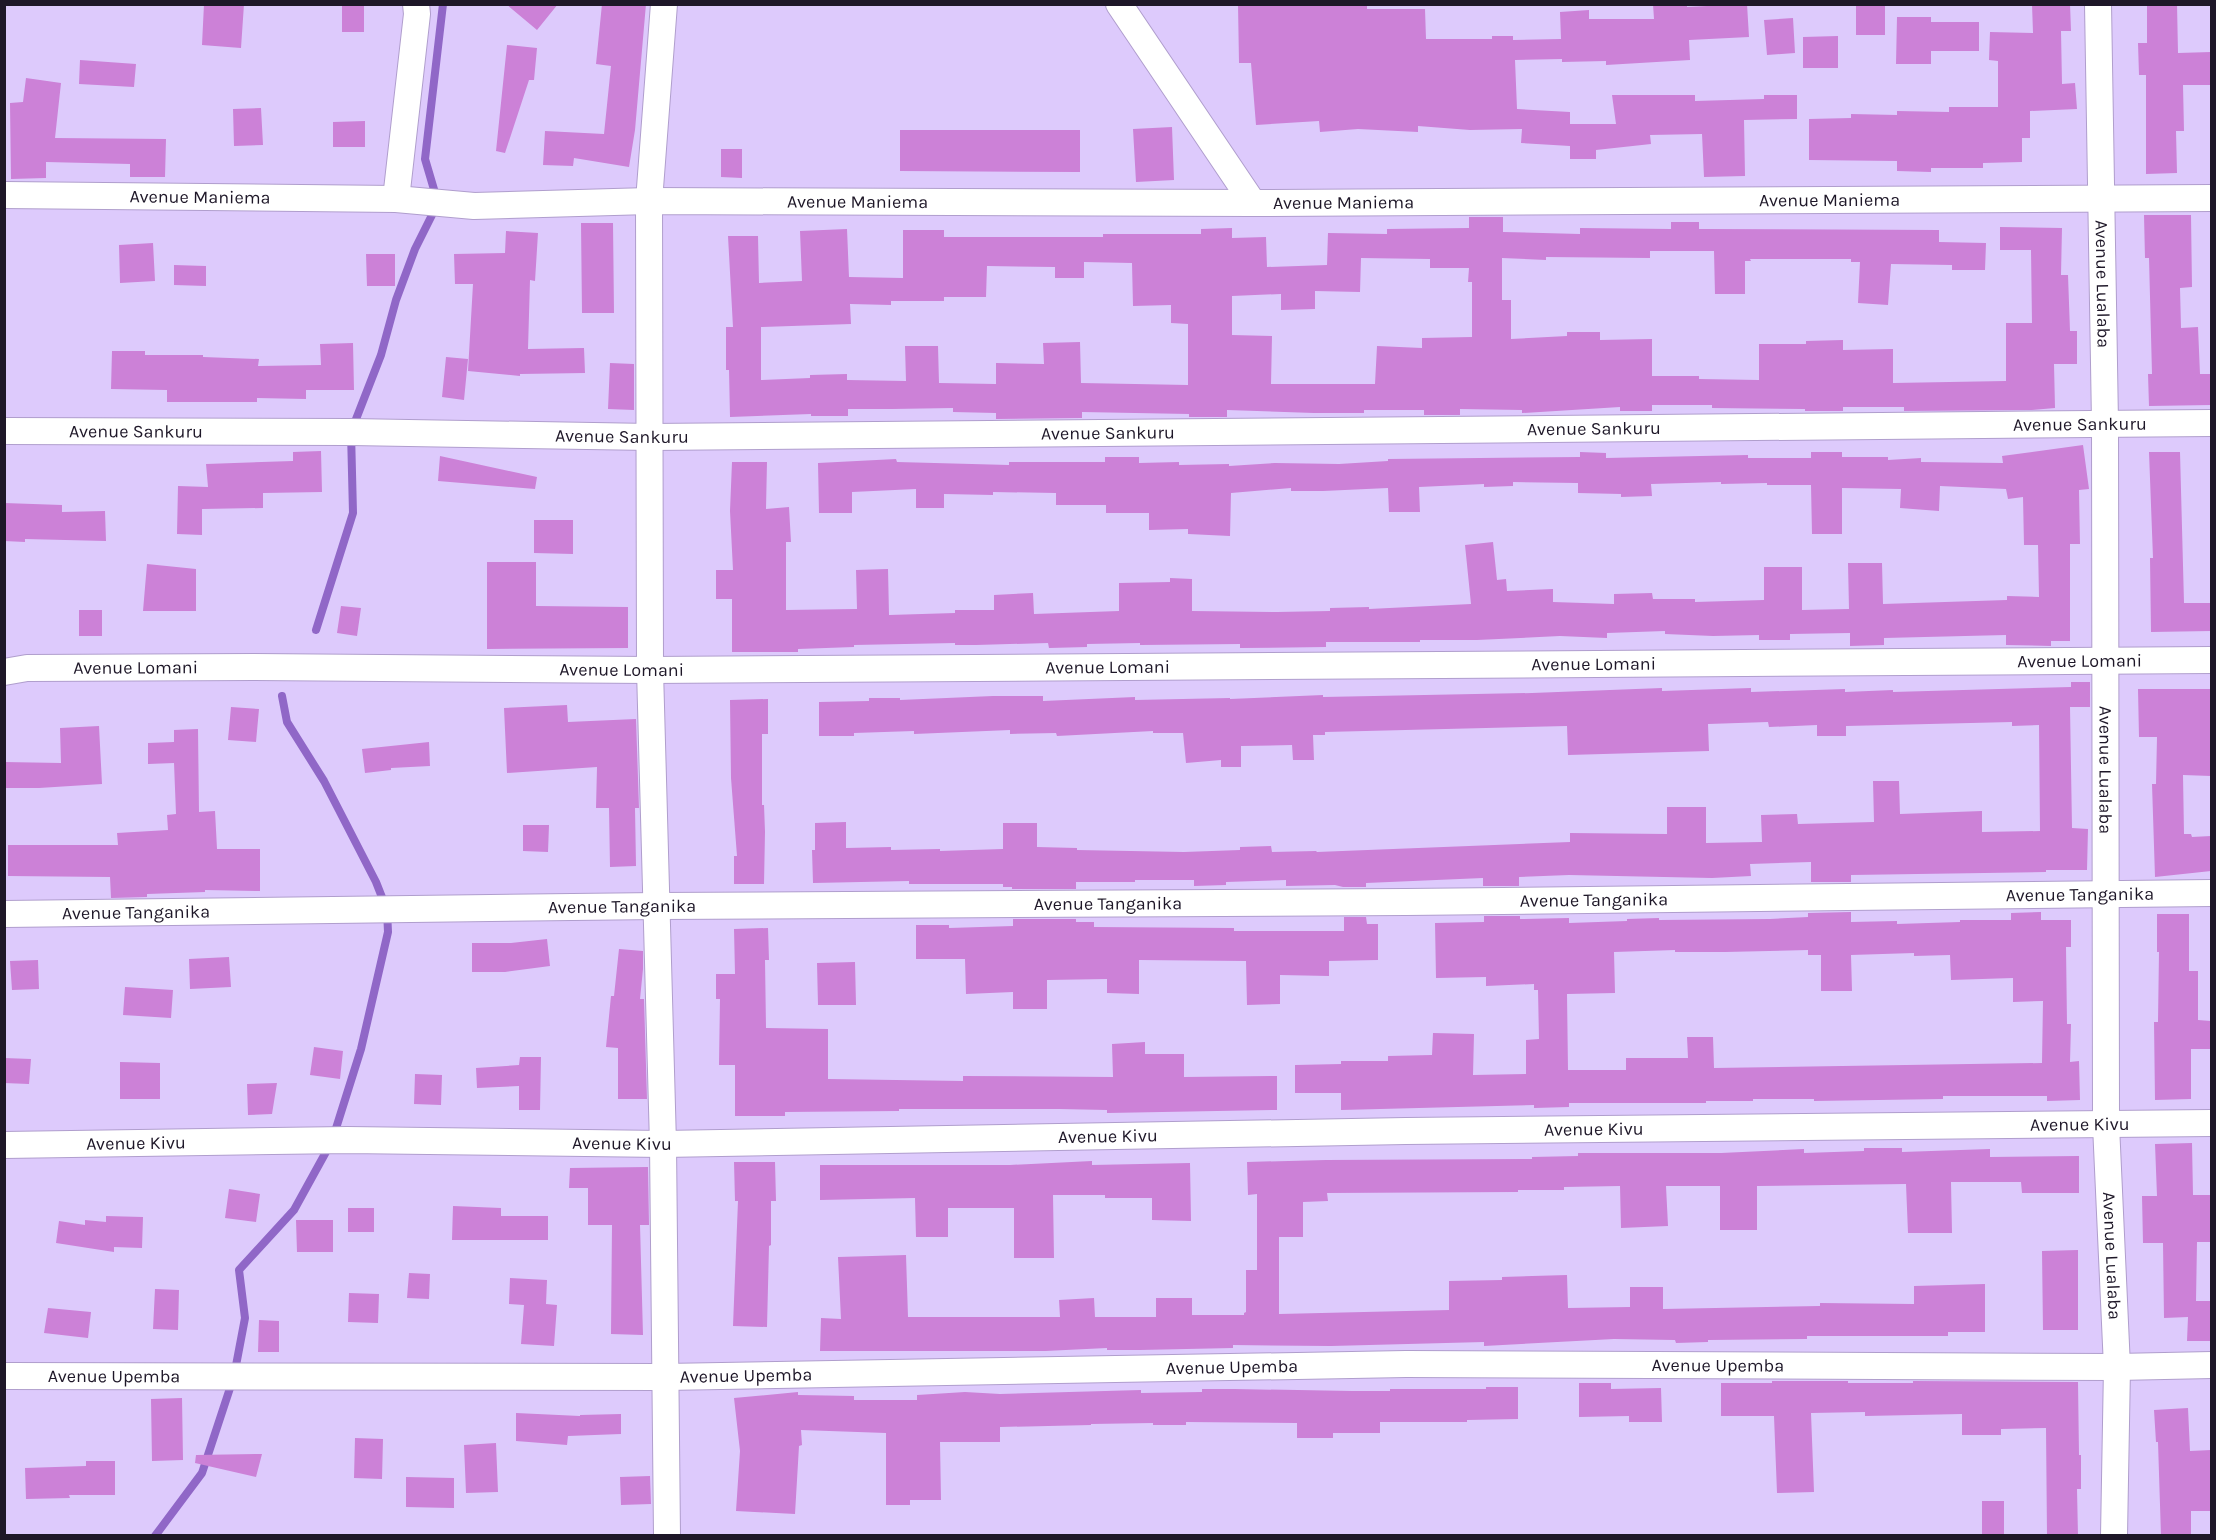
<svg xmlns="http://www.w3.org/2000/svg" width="2216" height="1540" font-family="Karla,sans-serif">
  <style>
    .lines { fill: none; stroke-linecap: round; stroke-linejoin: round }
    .stream { stroke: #9067c7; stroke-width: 8 }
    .building { fill: #cc81d7; fill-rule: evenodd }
    .street-casing { stroke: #b09ecd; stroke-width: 28 }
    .street { stroke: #fff; stroke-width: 26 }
    .labels { text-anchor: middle; stroke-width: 6; stroke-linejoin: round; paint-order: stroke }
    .street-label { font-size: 18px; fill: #1e1728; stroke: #f7f3fe }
  </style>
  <rect width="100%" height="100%" fill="#ddcafc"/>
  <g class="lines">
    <!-- stream -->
    <path class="stream" d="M316 630 353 513 351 432 381 355 396 300 415 249 438 203 425 159 443 4
      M155 1536 202 1473 234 1376 245 1318 239 1270 294 1210 332 1141 361 1049 388 932 387 910 376 882 324 781 287 722 282 696"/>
  </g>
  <!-- building -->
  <path class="building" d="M204 4H244L241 48 202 45Z
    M342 4H364V32H342Z
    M506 4H558L537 30Z
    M602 4H646L635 130 629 167 574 158 573 166 543 165 545 131 604 134 611 66 596 64Z
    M1238 4H1367V9H1425L1426 39H1492V36H1513V40L1561 39 1560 12 1589 10V19H1654L1653 4H1687V7L1747 4 1749 37 1689 40 1690 60 1606 65V61L1562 62V59L1515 60 1517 109 1570 112V124H1616L1612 95H1695V101L1764 99V95H1797V119L1744 120 1745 176 1704 177 1702 134 1650 135 1651 144 1596 150V159H1570V146L1521 143 1522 129 1470 130 1418 126V132L1358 129 1320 132 1319 121 1256 125 1251 63H1239Z
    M2032 4H2070L2071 31H2061L2062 84 2075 83 2077 109 2030 111V138H2022V162L1983 163V168H1931V172L1897 171V161L1809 160V119L1851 118V114L1897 115V111L1949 112V107H1998V61L1989 60 1990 32 2033 33Z
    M2147 4H2177L2178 53 2211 52V85H2183L2184 131H2176L2177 173 2146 174V75H2139L2138 43H2147Z
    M1856 5H1885V35H1856Z
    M1897 17H1931V22H1979V51H1931V64H1896Z
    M1793 18 1795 53 1767 55 1764 20Z
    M1838 36V68H1803V37Z
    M507 45 537 48 534 80H529L505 153 496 151Z
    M80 60 136 64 134 87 79 84Z
    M26 78 61 83 55 138 166 139 165 177H130V164L46 162V178L11 179 10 103 23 102Z
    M261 108 263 145 234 146 233 109Z
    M365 121V147H333V122Z
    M1172 127 1174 180 1136 182 1133 129Z
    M900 130H1080V172L900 171Z
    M721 149H742V178L721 177Z
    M2144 215H2191L2192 287 2180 288 2181 328 2198 327 2200 374H2211V405L2149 406 2148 374H2152L2149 258H2145Z
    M1469 217H1503V232L1580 234V228L1671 229V222H1699V229L1939 230V242L1986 243 1985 270H1952V265L1891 264 1888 305 1858 303 1860 262H1851V259H1750L1751 261H1745V294H1715L1714 251H1650V258L1546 257V260L1502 258V300H1511V339L1567 336V332H1600V340L1652 339V376H1699V379L1759 380V344H1806V341L1843 340V350L1893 349V383L2006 381V323H2032L2031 250H2000V227L2062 228 2061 275H2068L2070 331H2077V364H2054L2055 408 2032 410 1904 411V407H1843V411H1805V409L1712 408V405H1652V411H1620V407L1522 413V410L1460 409V415H1424V410H1364V413H1314L1227 410V417H1189V414L1082 412V418L996 419V413L953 412V408L892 409H848V416H811V414L730 417 729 370H726V327H733L728 236H758L759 283 802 281 800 231 847 229 849 277 903 278V230H944V237H1103V234H1201V229L1232 228V238L1266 237 1267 267 1327 265 1328 233 1387 234V229L1469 228ZM1361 258 1430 259V268H1469L1468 282H1472V337L1422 338V348L1377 346 1375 384H1271L1272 336 1232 335V296L1281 294V310L1315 309V291L1360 292ZM1084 262 1132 263 1133 306 1171 305V323L1188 324V385L1081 383 1080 342 1043 343 1044 364 996 363V384L939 383 938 346H905L906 381 847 380V374L810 375V378L761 380V327L851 324 850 304 891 305V301H944V297H986L987 266 1055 267V278H1084Z
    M581 223H613L614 313H582Z
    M506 231 538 233 535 281 530 280 528 349 584 348 585 373 520 374V376L468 371 473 284H455L454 254 505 253Z
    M153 243 155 281 120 283 119 245Z
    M366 254H395V286H367Z
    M174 265 206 266V286L174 285Z
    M353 343 354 390H306V399L257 398V402H167V390L111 389 112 351H145V355H203V357L259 359 258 366 321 365 320 344Z
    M446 357 468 359 464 400 442 397Z
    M610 363 634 364V410L608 409Z
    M2083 445 2089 489 2079 490 2080 544H2070V641H2051V646L2006 645V635L1884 638V645L1850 646V633L1790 634V640H1759V635L1713 636 1665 634V631L1607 633V638L1560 636 1477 640H1420V642H1326V647L1240 648V644L1140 645V643L1087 644V647L1049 648 1048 643 976 645H955V643L854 645V647L798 649V652H732V599H716V570H733L730 511 732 462H767L766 509 789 507 791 542H786V610L857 609 856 570 888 569 889 615 955 613V610H994V595L1033 593 1034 614 1119 611V583L1170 582V578L1192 579V611L1277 612 1330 611V608L1369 607V609L1471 604 1465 545 1493 542 1497 580 1506 579 1507 591 1553 589V602L1614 604V594L1652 593 1653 599H1695V602L1764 600V567H1802V610L1849 609 1848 563H1882L1883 604 2007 600V596L2039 597 2038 545H2024L2023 497 2008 499 2006 489 1940 486 1939 511 1900 508 1901 489 1842 488V534H1812L1811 485H1767V483L1721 484V482L1651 484 1652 496 1621 497V494L1578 493V483L1513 482V486L1484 487V484L1419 487 1420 512H1389L1388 488 1323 491H1291V488L1231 493 1230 536 1188 534V529L1149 530V513H1106V505H1056V493L993 492V495L944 494V508H916V489L852 492V513H819L818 463 896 459 897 462 1009 465V462H1105V457H1139V463L1179 462V465L1229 464V466L1275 463 1339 464 1388 461V459L1580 457V452L1606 453V458L1748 455V458H1811V452H1842V457H1888V460L1921 458V462L2003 463 2002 456Z
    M321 451 322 492 263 493V508L202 509V535L177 534 178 486 208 487 206 464 293 461V452Z
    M2149 452H2180L2184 603H2211V631L2151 632 2150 558H2153Z
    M440 456 537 477 535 489 438 481Z
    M4 503 62 505V512L105 511 106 541 25 539V542L4 541Z
    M534 520H573V554L534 553Z
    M487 562H536V606L628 607V648L487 649Z
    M147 564 196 569V611H143Z
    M341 606 361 608 357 636 337 633Z
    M79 610H102V636H79Z
    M2071 682H2090V707H2070L2072 828 2088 829 2087 870H2046V872L1851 875V882H1811V862L1750 864 1751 876 1712 878 1569 875 1519 877V886H1483V878L1366 883V887H1343L1335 885 1286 886V880L1226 882V885L1194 886V880H1135V882H1076V889H1012V887H1003V884H909V881L813 883 812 850H815V823L846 822V848L891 847V850L940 849V851L1003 849V823H1037V847L1077 848V850L1184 852 1240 850V847L1271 846 1272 852 1316 851 1317 852 1570 842V833L1667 834V807H1706V843L1762 842 1761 815 1797 814 1798 824 1874 822 1873 781H1899L1900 814 1982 811V832L2040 831 2039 725 2012 726V722L1846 726V736H1817V725L1769 727 1768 722 1708 724 1709 751 1568 755 1567 726 1325 732V735H1313L1314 760H1293L1292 745 1241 746V767H1221V760L1186 763 1183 733H1153V731L1057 736 1056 733 1010 734V730L914 734V731L854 733V736H819V702L869 701V698H900V700L993 696H1043V701L1135 697V700L1230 698V699L1323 695V697L1532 693 1662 688V691L1751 688V692L1845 689V692L1893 690V692L2071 687Z
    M2138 689H2211V776L2183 775 2184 834H2191L2192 837 2211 836V871L2155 877 2152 784H2156L2157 737H2139Z
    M768 699V734H762V805H764L765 832 764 884H734V856H737L731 778 730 700Z
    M567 705 568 722 636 719 639 808H635L636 866 610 867 609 808H596L597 767 507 773 504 708Z
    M231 707 259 709 256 742 228 740Z
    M99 726 102 784 39 788H4V762L61 763 60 728Z
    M198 729 199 812 215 811 217 849H260V891L205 890V892L147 894V897L111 898 110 877 8 876V845H118L117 833 168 830 167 815 176 814 174 763 148 764V743L174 742V730Z
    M429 742 430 766 391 768V770L365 773 362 749Z
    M523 825H549L548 852 523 851Z
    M1851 912V922L1897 921V924L1960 922V920H2011V913L2041 912V920H2071V947H2066L2067 1024H2071L2070 1062 2079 1061 2080 1100 2047 1101V1096H1943V1099L1814 1101V1099H1753V1101H1706V1103H1569V1107L1534 1108V1105L1341 1110V1093H1295V1065L1341 1064V1061H1388V1056L1432 1055 1433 1033 1474 1034 1473 1075 1526 1074V1040L1539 1039 1538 990H1534V984L1486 986V977L1436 978 1435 923 1484 922V916H1520V919L1569 918V923L1627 921V919L1659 918V920L1770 919 1808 917V913ZM1675 950V952H1725L1808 950V955H1821V991H1852L1851 955 1914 953V956L1950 955 1951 980 2013 978V1002L2043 1001 2042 1063 1714 1068 1713 1037H1687L1688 1058H1626V1070H1568L1567 994 1615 993 1614 952Z
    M2157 914H2189V971H2198V1020L2211 1021V1049H2191V1099L2155 1100 2154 1022H2158L2159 952H2157Z
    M1344 917H1366L1367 924H1378V960L1329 961V976L1280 975V1004L1247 1005 1246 961 1139 960V994L1107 993V979L1047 980V1009H1013V992L966 994 965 959H916V925H949V928L1013 926V919H1076V922H1094V927L1234 928V931H1344Z
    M768 928 769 960H765L766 1028 828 1029V1079L963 1081V1076L1113 1077 1112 1044 1145 1042V1054H1184V1077L1277 1076V1110L1107 1113V1110L1059 1109H899V1111L785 1112V1116H735V1065H719L720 999H716V974H735L734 929Z
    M547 939 550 966 505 972H472V943H511Z
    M619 949 643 951V969L640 999H644L647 1099H618V1048L606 1047 611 996H614Z
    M229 957 231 987 190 989 189 959Z
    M38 960 39 989 12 990 10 961Z
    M855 962 856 1005H818L817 963Z
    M125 987 173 990 171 1018 123 1015Z
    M314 1047 343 1051 340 1079 310 1075Z
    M520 1057H541L540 1110H519V1086L477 1088 476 1068 519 1065Z
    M4 1058 31 1059 29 1084 4 1083Z
    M120 1062 160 1063V1099H120Z
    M415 1074 442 1075 441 1105 414 1104Z
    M277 1083 272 1114 248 1115 247 1084Z
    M2192 1143 2193 1195H2211V1242H2197L2196 1301H2211V1341H2187L2188 1317 2164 1318 2163 1243H2143L2142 1196H2157L2155 1144Z
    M1864 1148H1902V1152L1990 1149V1157L2079 1156V1193H2022L2021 1182H1951L1952 1233H1908L1906 1184 1757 1186V1230H1720V1186H1666L1668 1226 1621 1228 1620 1186 1564 1187V1190H1518V1192L1327 1193 1328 1201 1303 1202V1237H1279V1314L1449 1310V1281L1502 1280V1277L1567 1275 1568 1308 1630 1307V1287H1663V1309L1820 1306V1303L1914 1304V1286L1985 1284V1332H1948V1336H1807V1339L1708 1340V1342L1676 1343 1675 1340 1614 1339 1484 1346V1342L1331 1346 1233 1345V1348L1140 1350H1107V1348L1045 1351H820L821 1318 841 1319 838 1257 906 1255 908 1317H1060L1059 1300 1094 1298 1095 1317H1156V1298H1192V1315H1244V1313L1246 1312V1270H1257V1194L1248 1195 1247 1162 1326 1160 1532 1159V1157L1578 1156V1153H1721L1804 1149V1153L1864 1151Z
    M1092 1161V1165L1190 1163 1191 1221 1152 1220V1198H1105V1195H1053L1054 1258H1014V1208H948V1237H916L915 1198 820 1200V1165H1010Z
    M734 1162H775L776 1201H771V1245L769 1246 767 1327 733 1326 738 1201H735Z
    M648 1167 649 1225H640L643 1335 611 1334 612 1225H588V1188H569L570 1168Z
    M229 1189 260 1194 256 1222 225 1218Z
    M453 1206 501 1208V1216H548V1240H452Z
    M348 1208H374V1232H348Z
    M106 1216 143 1217 142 1248 114 1247V1252L56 1243 59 1221 85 1225V1220L106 1222Z
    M296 1220H333V1252H297Z
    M2078 1250V1330H2043L2042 1251Z
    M409 1273 430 1274 429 1299 407 1298Z
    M510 1278 547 1280 546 1304 557 1305 554 1346 521 1344 524 1305 509 1304Z
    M155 1289 179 1290 178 1330 153 1329Z
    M349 1293 379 1294 378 1323 348 1322Z
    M48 1308 91 1312 88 1338 44 1333Z
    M259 1320 279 1321V1352H258Z
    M1772 1381H1848V1383H1913V1381L2078 1382 2079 1455H2081V1489H2077L2078 1536H2047L2046 1428 2001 1429V1435H1962V1414L1865 1416V1412L1811 1413 1814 1492 1777 1493 1774 1416H1721V1383H1772Z
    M1579 1383H1611V1389L1661 1388 1662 1422H1629V1416L1579 1417Z
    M1486 1387H1518V1419L1467 1420V1422H1380V1433H1333V1438H1297V1423L1186 1422V1425H1153V1423L1091 1424V1425L1000 1427V1442H940L941 1500H910V1505H886V1433L801 1430 802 1445 799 1446 795 1514 736 1511 740 1451 734 1398 798 1392V1395L854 1396V1400H917V1395L965 1392 1000 1394 1141 1390V1393L1202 1392V1389H1234L1352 1391H1390V1389H1486Z
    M182 1398 183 1460 152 1461 151 1399Z
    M2188 1408 2190 1451 2211 1450V1511H2191V1536H2161L2158 1442H2156L2154 1410Z
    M516 1413 580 1416V1415L621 1414V1434L568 1436 567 1445 516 1441Z
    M355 1438 383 1439 382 1479 354 1478Z
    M496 1443 498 1492 466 1493 464 1445Z
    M262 1454 256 1477 195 1463 196 1455Z
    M86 1461H115V1495H69L70 1498 26 1499 25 1468 86 1466Z
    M650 1476 651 1504 621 1505 620 1477Z
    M406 1477 454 1478V1508L406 1507Z
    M1982 1501H2004V1536H1982Z"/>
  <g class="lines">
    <!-- street casing -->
    <g class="street-casing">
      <g id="street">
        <path d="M664 4 649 201 650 670 663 1144 667 1536"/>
        <path d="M1119 4 1253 203"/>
        <path id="s1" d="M2098 4 2105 423 2106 1125 2117 1367 2114 1536"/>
        <path id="s2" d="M4 195 396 199 474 206 649 201 1253 203 2212 198"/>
        <path d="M396 199 417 14 416 4"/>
        <path id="s3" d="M4 431 351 432 650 437 2212 423"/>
        <path id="s4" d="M4 672 27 668 254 667 650 670 2212 660"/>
        <path id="s5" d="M4 914 658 906 1406 902 2212 893"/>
        <path id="s6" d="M4 1145 347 1140 663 1144 1406 1131 2212 1123"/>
        <path id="s7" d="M4 1376 665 1377 1406 1364 2117 1367 2212 1365"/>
      </g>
    </g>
    <!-- street -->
    <use href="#street" class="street"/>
  </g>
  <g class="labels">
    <!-- street labels -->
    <g class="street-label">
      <text dy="6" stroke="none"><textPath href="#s2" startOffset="196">Avenue Maniema</textPath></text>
      <text dy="6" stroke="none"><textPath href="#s2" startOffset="1826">Avenue Maniema</textPath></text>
      <text dy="6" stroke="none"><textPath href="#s2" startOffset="854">Avenue Maniema</textPath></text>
      <text dy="6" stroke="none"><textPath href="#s2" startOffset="1340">Avenue Maniema</textPath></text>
      <text dy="6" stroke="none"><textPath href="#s1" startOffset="280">Avenue Lualaba</textPath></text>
      <text dy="6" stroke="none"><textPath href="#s3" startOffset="2076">Avenue Sankuru</textPath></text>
      <text dy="6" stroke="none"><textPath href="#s3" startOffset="1590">Avenue Sankuru</textPath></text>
      <text dy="6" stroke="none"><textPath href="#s3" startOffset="132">Avenue Sankuru</textPath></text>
      <text dy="6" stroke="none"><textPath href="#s3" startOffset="1104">Avenue Sankuru</textPath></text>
      <text dy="6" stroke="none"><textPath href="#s3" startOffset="618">Avenue Sankuru</textPath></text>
      <text dy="6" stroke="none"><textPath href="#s4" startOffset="2076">Avenue Lomani</textPath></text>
      <text dy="6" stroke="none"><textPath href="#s4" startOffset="1590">Avenue Lomani</textPath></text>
      <text dy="6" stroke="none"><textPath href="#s4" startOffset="1104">Avenue Lomani</textPath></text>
      <text dy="6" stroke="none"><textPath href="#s4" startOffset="132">Avenue Lomani</textPath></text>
      <text dy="6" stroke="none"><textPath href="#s4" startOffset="618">Avenue Lomani</textPath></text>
      <text dy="6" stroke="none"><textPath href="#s1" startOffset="766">Avenue Lualaba</textPath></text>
      <text dy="6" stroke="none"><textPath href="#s5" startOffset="2076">Avenue Tanganika</textPath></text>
      <text dy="6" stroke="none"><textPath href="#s5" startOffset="1590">Avenue Tanganika</textPath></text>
      <text dy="6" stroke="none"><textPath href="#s5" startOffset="1104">Avenue Tanganika</textPath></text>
      <text dy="6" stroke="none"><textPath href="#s5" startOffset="618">Avenue Tanganika</textPath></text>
      <text dy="6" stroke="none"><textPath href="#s5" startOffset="132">Avenue Tanganika</textPath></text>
      <text dy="6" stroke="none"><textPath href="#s6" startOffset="2076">Avenue Kivu</textPath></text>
      <text dy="6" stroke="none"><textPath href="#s6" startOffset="1590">Avenue Kivu</textPath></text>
      <text dy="6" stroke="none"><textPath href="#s6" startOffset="1104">Avenue Kivu</textPath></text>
      <text dy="6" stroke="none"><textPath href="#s6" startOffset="132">Avenue Kivu</textPath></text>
      <text dy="6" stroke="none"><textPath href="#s6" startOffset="618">Avenue Kivu</textPath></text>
      <text dy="6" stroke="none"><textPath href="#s1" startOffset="1252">Avenue Lualaba</textPath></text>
      <text dy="6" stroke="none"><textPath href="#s7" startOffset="1714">Avenue Upemba</textPath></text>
      <text dy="6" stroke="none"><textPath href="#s7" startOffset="1228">Avenue Upemba</textPath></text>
      <text dy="6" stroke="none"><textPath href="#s7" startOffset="742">Avenue Upemba</textPath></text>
      <text dy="6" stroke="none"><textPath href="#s7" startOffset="110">Avenue Upemba</textPath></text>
    </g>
  </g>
  <!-- border -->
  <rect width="2216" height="1540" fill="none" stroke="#1e1728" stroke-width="12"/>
</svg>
